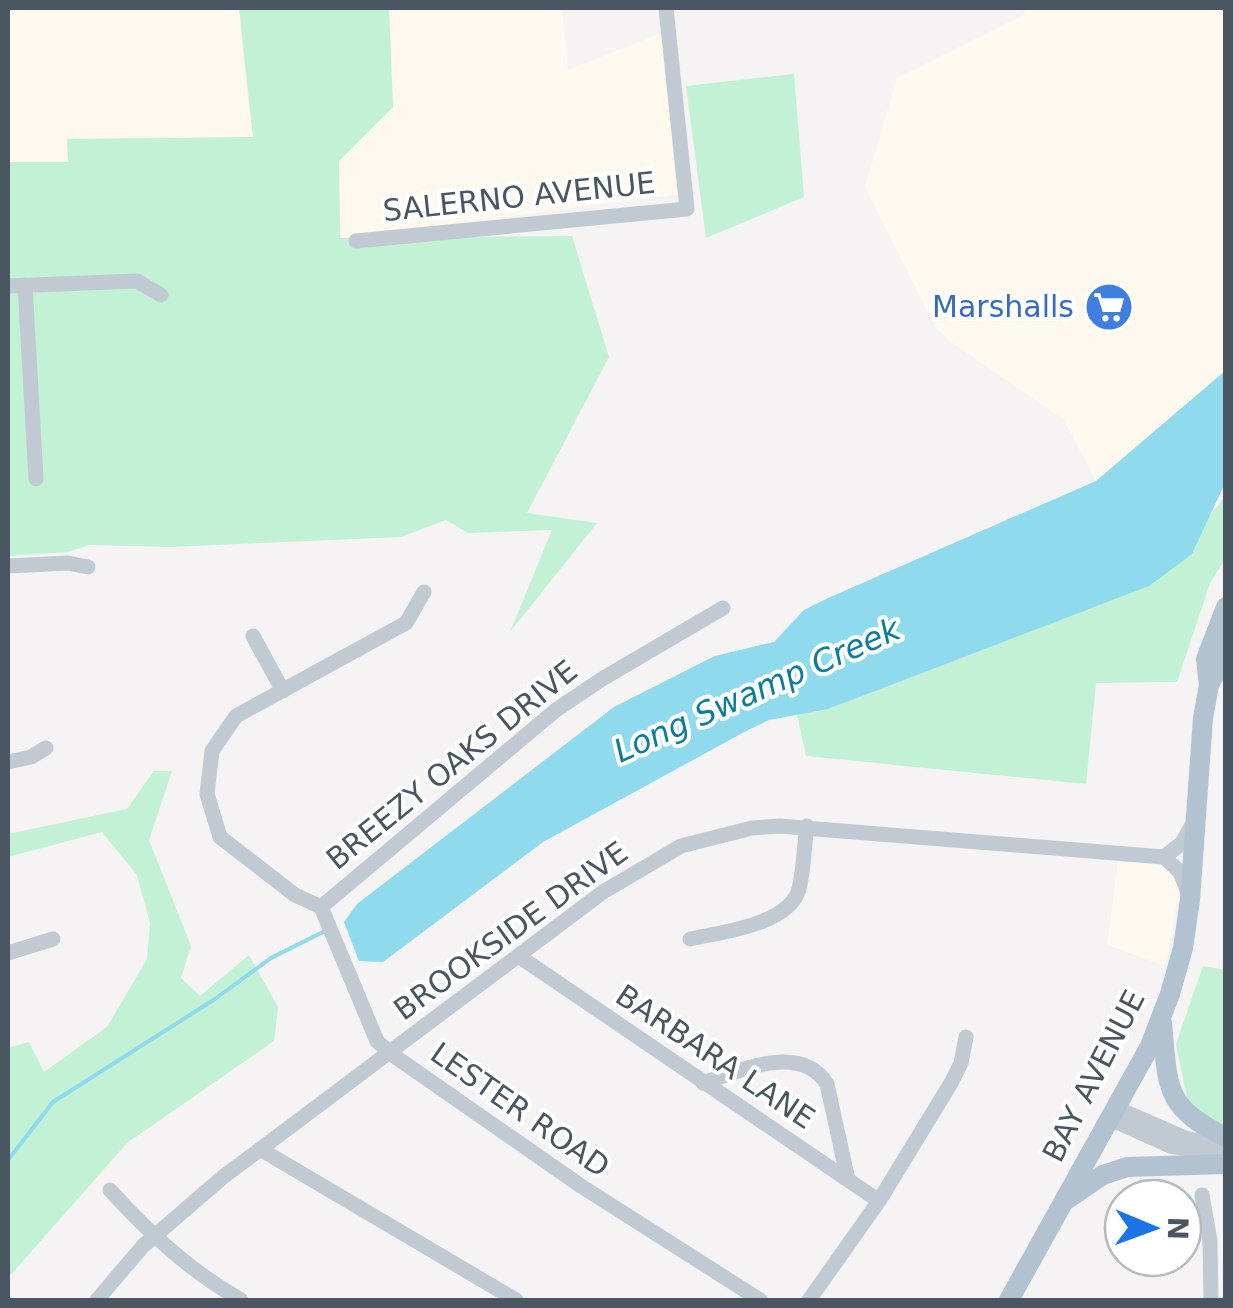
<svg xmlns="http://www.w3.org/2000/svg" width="1233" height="1308" font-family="'DejaVu Sans',sans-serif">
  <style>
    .commercial { fill: #fdf9ef }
    .green { fill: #c3f1d5 }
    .water { fill: #90daee }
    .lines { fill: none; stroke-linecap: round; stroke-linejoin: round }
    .stream { stroke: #90daee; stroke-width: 4 }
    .minor { stroke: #c1cad2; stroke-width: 15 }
    .major { stroke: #b3c2d1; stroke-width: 20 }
    .labels { text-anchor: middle; stroke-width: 8; stroke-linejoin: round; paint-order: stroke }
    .street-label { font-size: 30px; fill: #4a5661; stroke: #fff }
    .shop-label { font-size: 30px; fill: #366cbe; stroke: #fff; text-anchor: end }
    .water-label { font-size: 32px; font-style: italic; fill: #0c7c9b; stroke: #fff }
  </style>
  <rect width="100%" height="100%" fill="#f5f3f3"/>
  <!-- commercial -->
  <path class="commercial" d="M8 8H239L246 89 254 137 68 139V162H8Z
    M389 8H562L568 70 661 33 682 194 340 238 339 161 393 107Z
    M1025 8H1225V371L1096 481 1063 419 955 345 936 328 865 187 897 78 1025 14Z
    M1118 862 1158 865 1167 868 1177 879 1179 890 1165 966 1107 945Z"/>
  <!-- green -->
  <path class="green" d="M239 8H389L393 107 339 161 340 238 572 236 609 357 527 513 597 523 510 632 552 530 468 533 446 520 401 537 170 547 89 545 68 552 8 556V162H68L67 139 253 137Z
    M794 74 804 197 706 238 686 86Z
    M1225 497V559L1210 583 1177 682 1096 683 1086 784 806 756 797 714 829 709 1165 570Z
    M154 771H172L149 840 191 946 181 978 200 996 249 955 278 1007 274 1041 127 1143 8 1278V1048L29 1042 44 1072 107 1027 147 959 150 923 137 875 102 832 8 857V834L127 809Z
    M1203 966 1225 970V1129L1189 1108 1176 1044Z"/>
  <!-- water -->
  <path class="water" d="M1225 371V483L1192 554 1149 586 828 709 769 720 746 731 543 842 383 962 359 961 344 922 357 904 614 707 715 656 774 642 804 610 826 599 1096 481Z"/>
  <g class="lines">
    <!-- stream -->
    <path class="stream" d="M8 1160 53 1102 215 999 271 958 325 931"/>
    <!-- minor -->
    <path class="minor" d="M356 241 687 209 666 8
      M25 285 36 479
      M8 286 137 281 161 295
      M8 566 68 563 88 567
      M424 592 406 623 236 716 212 751 207 794 220 837 295 895 321 907 377 1041 390 1053 581 1186 760 1300
      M253 636 283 691
      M8 762 31 757 46 748
      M1164 857 1182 843 1193 823
      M321 907 556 710 602 679 723 608
      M690 939C721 932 789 925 799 889 804 869 804 846 807 826
      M8 953 53 939
      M520 957 879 1201
      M703 1083C740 1071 800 1042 827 1084L848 1180
      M1116 1108 1185 1138 1226 1147
      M1110 1119 1170 1146 1226 1155
      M260 1149 516 1300
      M110 1190C150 1234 190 1271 241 1300
      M1202 1195 1210 1241 1211 1300
      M97 1300 143 1246 223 1177 603 892 681 846 752 828 780 826 1164 857 1180 872 1189 895
      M809 1300 879 1201 951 1083 961 1063 966 1037"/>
    <!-- major -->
    <path class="major" d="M1209 685 1206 659 1226 607
      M1162 1023C1168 1085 1163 1108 1226 1137
      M1066 1200 1103 1175 1127 1167 1226 1164
      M1009 1300 1150 1046 1170 994 1183 948 1190 900 1203 718 1209 685 1226 653"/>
  </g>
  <!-- icons -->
  <defs>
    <g id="supermarket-disc" transform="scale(2.5)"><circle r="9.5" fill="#3f7fe0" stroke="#fff"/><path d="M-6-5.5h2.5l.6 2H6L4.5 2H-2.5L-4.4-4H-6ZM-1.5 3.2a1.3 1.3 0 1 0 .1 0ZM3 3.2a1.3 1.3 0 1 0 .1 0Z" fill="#fff"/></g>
  </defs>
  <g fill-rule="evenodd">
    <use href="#supermarket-disc" x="1109" y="307"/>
  </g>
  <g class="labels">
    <!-- street labels -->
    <g class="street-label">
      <text transform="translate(519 197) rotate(-6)" y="10">SALERNO AVENUE</text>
      <text transform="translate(452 765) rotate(-39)" y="10">BREEZY OAKS DRIVE</text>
      <text transform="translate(511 931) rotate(-36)" y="10">BROOKSIDE DRIVE</text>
      <text transform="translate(715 1057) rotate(34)" y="10">BARBARA LANE</text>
      <text transform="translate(1094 1076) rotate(-63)" y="10">BAY AVENUE</text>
      <text transform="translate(520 1110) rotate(35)" y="10">LESTER ROAD</text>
    </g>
    <!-- shop labels -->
    <g class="shop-label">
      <text x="1074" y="317">Marshalls</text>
    </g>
    <!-- water labels -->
    <g class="water-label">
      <text transform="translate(757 690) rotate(-24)" y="11">Long Swamp Creek</text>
    </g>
  </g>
  <!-- border -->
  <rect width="1233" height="1308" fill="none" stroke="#4a5661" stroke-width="20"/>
  <!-- north arrow -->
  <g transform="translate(1153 1228) rotate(91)"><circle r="48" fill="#ffffff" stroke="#b7bbc0" stroke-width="2.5"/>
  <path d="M0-8L18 38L0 25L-18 38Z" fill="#1a73e8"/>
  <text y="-15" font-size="28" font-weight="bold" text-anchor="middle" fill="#4a5661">N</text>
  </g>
</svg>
